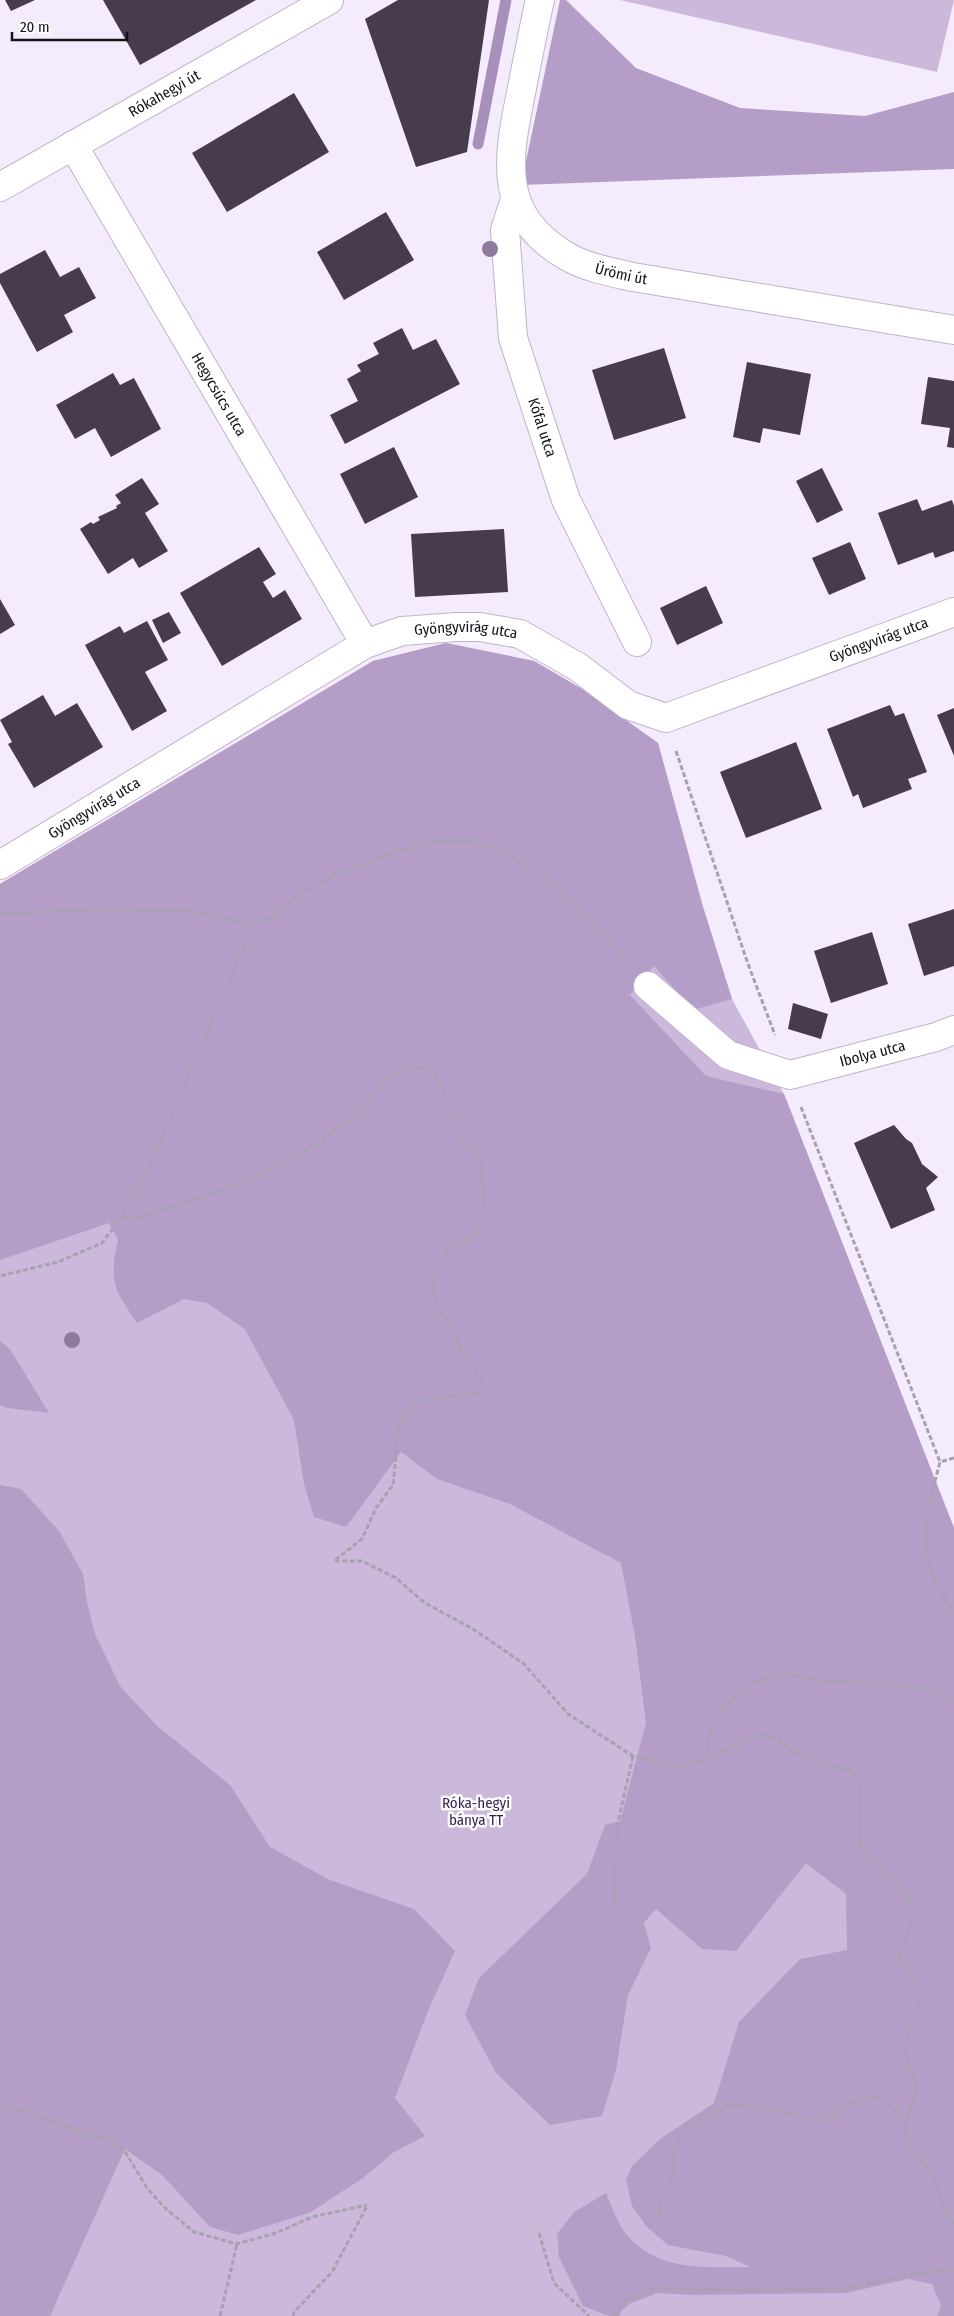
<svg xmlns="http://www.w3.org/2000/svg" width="954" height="2316" font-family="'Fira Sans Condensed',sans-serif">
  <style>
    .green { fill: #cbb8db }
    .forest { fill: #b49ec8 }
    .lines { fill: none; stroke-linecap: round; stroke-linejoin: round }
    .stream { stroke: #a791ba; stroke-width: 11 }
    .building { fill: #463c4e }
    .minor-casing { stroke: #c0b4ca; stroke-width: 30 }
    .path { stroke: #a8a1af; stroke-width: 3; stroke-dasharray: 5 2.5; stroke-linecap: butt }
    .minor { stroke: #fff; stroke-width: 28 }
    .tree { fill: #8f7a9f }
    .labels { text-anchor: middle; stroke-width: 5; stroke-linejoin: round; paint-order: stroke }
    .street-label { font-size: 15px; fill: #151118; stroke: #fcfcfc }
    .park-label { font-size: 15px; fill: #3c1e52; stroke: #fcfcfc }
  </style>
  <rect width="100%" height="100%" fill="#f4ebfd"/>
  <!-- green -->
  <path class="green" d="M620 0H954L937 72Z
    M446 643 534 661 582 689 658 743 703 907 732 999 784 1094 954 1528V2316H0V884L373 661Z"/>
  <!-- forest -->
  <path class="forest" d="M560 0H566L636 68 740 108 865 116 954 92V169L521 185Z
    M446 643 534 661 582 689 658 743 703 907 732 999 693 1010 654 966 630 995 706 1076 784 1094 954 1528V2316H937L941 2306 932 2284 908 2279 846 2293 693 2295 658 2293 631 2303 622 2310 619 2316H609L583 2306 559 2257 557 2234 574 2212 606 2193C612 2206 618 2225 627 2235 658 2272 706 2267 750 2267L726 2256 668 2245 647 2227 632 2206 626 2180 632 2166 660 2139 714 2103 739 2022 800 1959 847 1950 846 1894 806 1863 736 1951 702 1949 656 1909 644 1923 651 1948 628 1995 616 2070 602 2116 550 2125 496 2073 465 2015 479 1978 587 1874 605 1825 620 1821 646 1723 635 1636 621 1563 510 1504 437 1479 401 1452 346 1527 314 1517 304 1484 294 1420 245 1329 207 1303 184 1299 137 1323C113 1288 109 1281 118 1240L109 1223 0 1260V884L373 661Z
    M0 1341 10 1349 49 1413 8 1408 0 1405Z
    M0 1485 21 1489 59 1531 83 1574 87 1602 95 1634 120 1686 156 1725 230 1785 270 1847 330 1880 414 1909 455 1951 428 2011 395 2098 425 2136 394 2152 363 2178 311 2212 238 2235 210 2227 162 2175 125 2149 50 2316H0Z"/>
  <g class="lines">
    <!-- stream -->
    <path class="stream" d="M478 144 506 0"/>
  </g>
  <!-- building -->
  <path class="building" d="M5 0H35L11 11Z
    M103 0H256L140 65Z
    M398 0H489L467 152 416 167 365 19Z
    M294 93 329 152 227 212 192 153Z
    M386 212 414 260 344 300 317 252Z
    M45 250 60 277 79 267 96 298 64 315 73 332 37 352 0 283V274Z
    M402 328 413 350 436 339 460 384 345 444 330 415 358 401 347 379 361 371 357 365 379 354 373 343Z
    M664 348 686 418 614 440 592 370Z
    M747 362 811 374 800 435 763 428 760 443 733 437Z
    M113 373 120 385 134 378 161 429 111 457 95 428 75 439 56 405Z
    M928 377 954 381V448L947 447 950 428 921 424Z
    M394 447 418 497 365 524 340 474Z
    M822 468 843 510 817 523 796 481Z
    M142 478 159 504 145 513 168 551 139 568 133 558 108 574 80 529 91 522 93 524 100 520 98 517 117 508 116 506 121 503 115 495Z
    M917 499 922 511 952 500 954 506V551L935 558 933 552 898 565 878 513Z
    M504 529 508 592 415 597 411 534Z
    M850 542 866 579 829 595 812 558Z
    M259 547 276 574 263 582 273 598 285 590 302 619 222 666 180 593Z
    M706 586 723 623 677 645 660 608Z
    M0 599 15 625 0 634Z
    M169 612 181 633 163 643 152 620Z
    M147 621 168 660 145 672 167 711 132 731 85 645 120 626 124 633Z
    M43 695 55 716 77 703 103 747 34 788 8 744 12 742 0 720Z
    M890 705 895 716 904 713 927 772 908 779 912 789 863 808 858 794 853 797 827 729Z
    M954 708V756L937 715Z
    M796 742 822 809 746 838 720 772Z
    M954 909V966L924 976 908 924Z
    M872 932 888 984 831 1003 814 951Z
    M793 1003 828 1014 821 1039 788 1029Z
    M894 1125 906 1139 912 1143 922 1164 938 1177 926 1188 935 1210 891 1229 854 1143Z"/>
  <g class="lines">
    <!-- minor casing -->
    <g class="minor-casing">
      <g id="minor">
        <path id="s1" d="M540 0C533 31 527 62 521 93 507 161 497 216 568 257 588 268 611 272 633 277L954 330"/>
        <path id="s2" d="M73 145 365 644"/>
        <path id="s3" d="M0 187 329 0"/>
        <path id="s4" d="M515 199 505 230 513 338 566 500 637 642"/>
        <path id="s5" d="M0 865 365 644 402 631 456 627H480L520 634 578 667 628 705 666 718 954 612"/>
        <path id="s6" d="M648 986 728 1055 790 1075 936 1037 954 1030"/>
      </g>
    </g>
    <!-- path -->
    <path class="path" d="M676 751 748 964 775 1035
      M0 914 108 909 201 912 250 926V933L151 1164 121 1218 102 1243 58 1262 0 1276
      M250 926 276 915 300 894 335 875 378 858 430 842 474 841 507 854 548 880 605 936 627 961
      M801 1107 940 1462
      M121 1218H135L187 1202 262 1175 318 1143 352 1119 387 1080 409 1067 429 1069 440 1081 453 1124 463 1139 480 1155 486 1222 470 1239 447 1250 434 1275V1298L470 1364 483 1382 477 1394 424 1398 411 1408 401 1421 398 1433 393 1485 376 1508 362 1539 334 1561H362L396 1578 425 1603 473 1629 524 1664 568 1714 633 1756 677 1766 705 1760 763 1734 774 1737 793 1752 822 1764 851 1771 860 1782V1845L909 1897 913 1915 900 1958C919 1987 927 1993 912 2028 908 2036 905 2044 906 2053 907 2065 916 2078 916 2090 915 2105 903 2117 905 2135 906 2148 919 2156 926 2166 939 2184 941 2206 954 2224
      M954 1458 940 1462C930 1500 919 1537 933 1576 937 1588 947 1601 954 1613
      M705 1760 712 1725 731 1701 753 1683 782 1674 826 1681 920 1686 954 1701
      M614 1902 617 1826 633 1756
      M0 2107 32 2113 88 2135 113 2140 124 2150 147 2188 165 2208 194 2232 237 2244 276 2233 312 2217 367 2205
      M660 2218 659 2203 675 2171 672 2153 684 2128 728 2105 764 2108 798 2116 814 2124 822 2117 838 2116 846 2104 878 2096 906 2118
      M539 2233 554 2283 589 2316
      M220 2316 237 2244
      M293 2316 294 2312 332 2272 367 2206
      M615 2316 619 2307 628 2299 658 2288 701 2290 846 2289 901 2276 954 2269"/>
    <!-- minor -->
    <use href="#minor" class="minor"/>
  </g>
  <!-- trees -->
  <g class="tree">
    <circle cx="490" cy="249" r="8"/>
    <circle cx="72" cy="1340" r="8"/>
  </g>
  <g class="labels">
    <!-- street labels -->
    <g class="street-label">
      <text dy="5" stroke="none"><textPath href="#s3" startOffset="189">Rókahegyi út</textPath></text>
      <text dy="5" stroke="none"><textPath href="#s1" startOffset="338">Ürömi út</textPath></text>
      <text dy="5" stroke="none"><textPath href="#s2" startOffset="289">Hegycsúcs utca</textPath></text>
      <text dy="5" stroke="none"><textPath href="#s4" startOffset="235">Kőfal utca</textPath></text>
      <text dy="5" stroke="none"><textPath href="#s5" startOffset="530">Gyöngyvirág utca</textPath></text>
      <text dy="5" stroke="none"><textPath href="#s5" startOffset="981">Gyöngyvirág utca</textPath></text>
      <text dy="5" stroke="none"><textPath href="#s5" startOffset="110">Gyöngyvirág utca</textPath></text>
      <text dy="5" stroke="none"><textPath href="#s6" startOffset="256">Ibolya utca</textPath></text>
    </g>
    <!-- park labels -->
    <g class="park-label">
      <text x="476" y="1808">Róka-hegyi<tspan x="476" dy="17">bánya TT</tspan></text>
    </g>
  </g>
  <!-- scale -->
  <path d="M12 32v8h115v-8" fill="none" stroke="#151118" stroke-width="2.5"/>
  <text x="20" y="32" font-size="15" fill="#151118" stroke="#fcfcfc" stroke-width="4" paint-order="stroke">20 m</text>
</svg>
